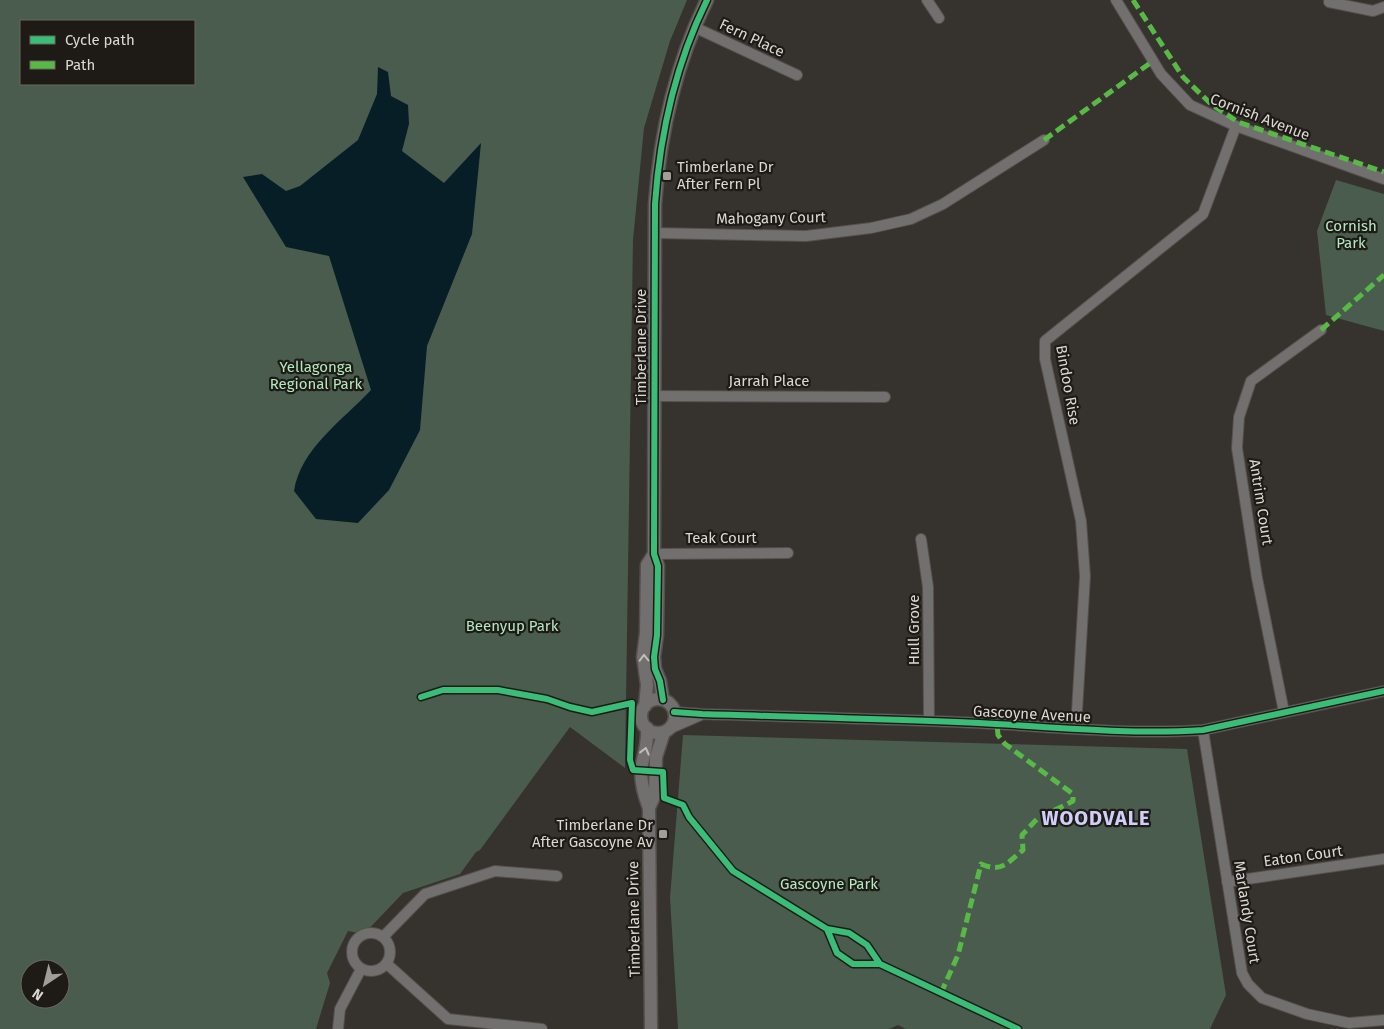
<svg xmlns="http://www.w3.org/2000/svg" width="1384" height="1029" font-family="'Fira Sans',sans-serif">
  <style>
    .green { fill: #495c4d; fill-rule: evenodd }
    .water { fill: #071e27 }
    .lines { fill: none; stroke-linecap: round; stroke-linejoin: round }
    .minor-casing { stroke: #53504c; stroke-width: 12 }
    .tertiary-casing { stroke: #53504c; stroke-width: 15 }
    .minor { stroke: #726f6f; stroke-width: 10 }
    .tertiary { stroke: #726f6f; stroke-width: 12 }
    .quiet { stroke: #58b947; stroke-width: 5; stroke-dasharray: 10 5; stroke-linecap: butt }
    .cycleway-casing { stroke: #1e1b17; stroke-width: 9 }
    .cycleway { stroke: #3abd76; stroke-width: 6 }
    .oneway { stroke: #c2bdb9 }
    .poi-dot { fill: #a29d99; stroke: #1e1b17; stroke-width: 2 }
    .labels { text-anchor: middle; stroke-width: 4.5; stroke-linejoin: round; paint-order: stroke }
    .street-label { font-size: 15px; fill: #dcd7d2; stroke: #1e1b17 }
    .poi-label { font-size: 15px; fill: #dcd7d2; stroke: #1e1b17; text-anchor: start }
    .park-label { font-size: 15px; fill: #b2e9c1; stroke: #1e1b17 }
    .district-label { font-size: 20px; font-weight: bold; letter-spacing: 1px; fill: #d0cffa; stroke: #1e1b17 }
  </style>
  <rect width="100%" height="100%" fill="#36322e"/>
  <!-- green -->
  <path class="green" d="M0 0H687L670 41 644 128 633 240 625 768 570 727 480 850 476 852 460 874 403 893 364 934 348 931 327 973 330 983 316 1029H0ZM21 21H194V84H21ZM30 969H60V999H30Z
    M1336 180 1384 194V331L1326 315 1317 231Z
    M683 735 1187 749 1226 995 1210 1029H906L898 1025 889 1029H678L670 898Z"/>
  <!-- water -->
  <path class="water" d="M378 67 388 72 391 96 408 105 409 124 402 151 444 183 481 143 472 234 427 346 420 430 389 490 358 523 316 519 294 491C301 448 343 420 371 390L329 256 286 247 243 177 262 174 286 191 300 186 358 140 377 94Z"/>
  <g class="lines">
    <!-- minor casing -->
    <g class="minor-casing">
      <path id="minor" d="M927 0 939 18
        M1116 0 1161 74 1190 105 1236 126 1384 179
        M1329 2 1373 11 1384 7
        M694 27 797 75
        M655 233 806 236 871 228 911 219 943 204 1044 140
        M653 396 885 397
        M921 539 928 587 929 721
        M654 554 788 553
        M674 712 702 714C794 717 887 719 979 723 1054 727 1129 735 1203 730L1384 691
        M1284 712 1257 578 1237 448 1239 417 1251 381 1321 330
        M1076 728 1085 576 1081 521 1045 359V341L1203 214 1236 126
        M669 729 701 715
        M1203 730 1242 973 1248 984 1262 998 1307 1014 1349 1023 1384 1020
        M1227 882 1384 859
        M352 952a19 19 0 1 1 38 0a19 19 0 1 1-38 0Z
        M383 937 425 894 495 871 557 876
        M387 964 448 1019 542 1029
        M338 1029 340 1009 361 969"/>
    </g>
    <!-- tertiary casing -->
    <g class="tertiary-casing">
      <path id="tertiary" d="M641 716a17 17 0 1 1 34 0a17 17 0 1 1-34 0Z
        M663 700 660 681 655 669 654 657 657 635 658 566 654 554 655 204C660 133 675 65 707 0
        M645 706 647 685 643 657 646 633 647 565 654 554
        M647 728C648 742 645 751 642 764 639 779 644 795 649 808L651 1029
        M649 808 655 794 656 757 664 732"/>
    </g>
    <!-- minor -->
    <use href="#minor" class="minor"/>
    <!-- tertiary -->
    <use href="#tertiary" class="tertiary"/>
    <!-- quiet -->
    <path class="quiet" d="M1133 0 1183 77 1211 104 1238 122 1384 172
      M1044 140 1153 61
      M1321 330 1384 275
      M941 993 958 955 981 864C1002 873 1007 863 1023 850L1022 835 1037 819 1073 801V794L1005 744 998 735 997 724"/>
    <!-- cycleway casing -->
    <g class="cycleway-casing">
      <path id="cycleway" d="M421 697 443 690H498L547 699 570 707 592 712 632 703 630 760 633 770 663 772 664 798 683 805 689 817 733 871 827 929 849 933 867 945 880 964
        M663 700 660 681 655 669 654 657 657 635 658 566 654 554 655 204C660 133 675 65 707 0
        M674 712 702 714C794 717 887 719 979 723 1054 727 1129 735 1203 730L1384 691
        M827 929 837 953 853 964H880L1018 1029"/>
    </g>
    <!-- cycleway -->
    <use href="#cycleway" class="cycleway"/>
  </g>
  <!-- one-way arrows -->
  <defs><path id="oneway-chevron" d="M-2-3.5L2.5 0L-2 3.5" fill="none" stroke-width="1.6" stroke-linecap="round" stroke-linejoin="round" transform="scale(1.25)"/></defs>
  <g class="oneway">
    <use href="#oneway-chevron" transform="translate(644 658) rotate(-91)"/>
    <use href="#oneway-chevron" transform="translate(645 751) rotate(-76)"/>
  </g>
  <!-- markers -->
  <g class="poi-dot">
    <rect x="662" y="171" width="10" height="10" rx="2.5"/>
    <rect x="658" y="829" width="10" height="10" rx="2.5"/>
  </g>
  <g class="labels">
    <!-- street labels -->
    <g class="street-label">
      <text transform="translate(752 38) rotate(25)" y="5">Fern Place</text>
      <text transform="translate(1260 117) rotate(21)" y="5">Cornish Avenue</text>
      <text transform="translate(771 218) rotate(-1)" y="5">Mahogany Court</text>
      <text transform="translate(641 347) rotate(-90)" y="5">Timberlane Drive</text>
      <text x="769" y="386">Jarrah Place</text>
      <text transform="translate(1068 385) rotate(80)" y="5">Bindoo Rise</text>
      <text transform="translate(1261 502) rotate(81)" y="5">Antrim Court</text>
      <text x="721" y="543">Teak Court</text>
      <text transform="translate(914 630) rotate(-90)" y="5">Hull Grove</text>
      <text transform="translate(1032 714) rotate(3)" y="5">Gascoyne Avenue</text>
      <text transform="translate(1303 856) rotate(-8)" y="5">Eaton Court</text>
      <text transform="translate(1247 912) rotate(81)" y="5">Marlandy Court</text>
      <text transform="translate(634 919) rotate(-91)" y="5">Timberlane Drive</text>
    </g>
    <!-- poi labels -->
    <g class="poi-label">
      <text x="677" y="172">Timberlane Dr<tspan x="677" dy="17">After Fern Pl</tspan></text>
      <text x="653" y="830" text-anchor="end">Timberlane Dr<tspan x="653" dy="17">After Gascoyne Av</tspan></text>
    </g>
    <!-- park labels -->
    <g class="park-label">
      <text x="1351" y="231">Cornish<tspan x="1351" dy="17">Park</tspan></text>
      <text x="316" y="372">Yellagonga<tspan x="316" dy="17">Regional Park</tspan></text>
      <text x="512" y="631">Beenyup Park</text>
      <text x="829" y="889">Gascoyne Park</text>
    </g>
    <!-- district labels -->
    <g class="district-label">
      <text x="1096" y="825">WOODVALE</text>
    </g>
  </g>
  <!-- legend -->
  <rect x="20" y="20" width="175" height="65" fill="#1e1b17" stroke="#6a6662"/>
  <rect x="30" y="36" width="25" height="8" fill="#3abd76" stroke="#6a6662"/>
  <text x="65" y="45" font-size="15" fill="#dcd7d2">Cycle path</text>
  <rect x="30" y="61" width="25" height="8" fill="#58b947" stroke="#6a6662"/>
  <text x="65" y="70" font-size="15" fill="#dcd7d2">Path</text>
  <!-- north arrow -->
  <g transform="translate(45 984) rotate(215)"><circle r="24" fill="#1e1b17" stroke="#6a6662"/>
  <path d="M0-4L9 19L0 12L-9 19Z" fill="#a29d99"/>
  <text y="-8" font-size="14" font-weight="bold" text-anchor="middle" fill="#dcd7d2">N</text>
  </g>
</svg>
